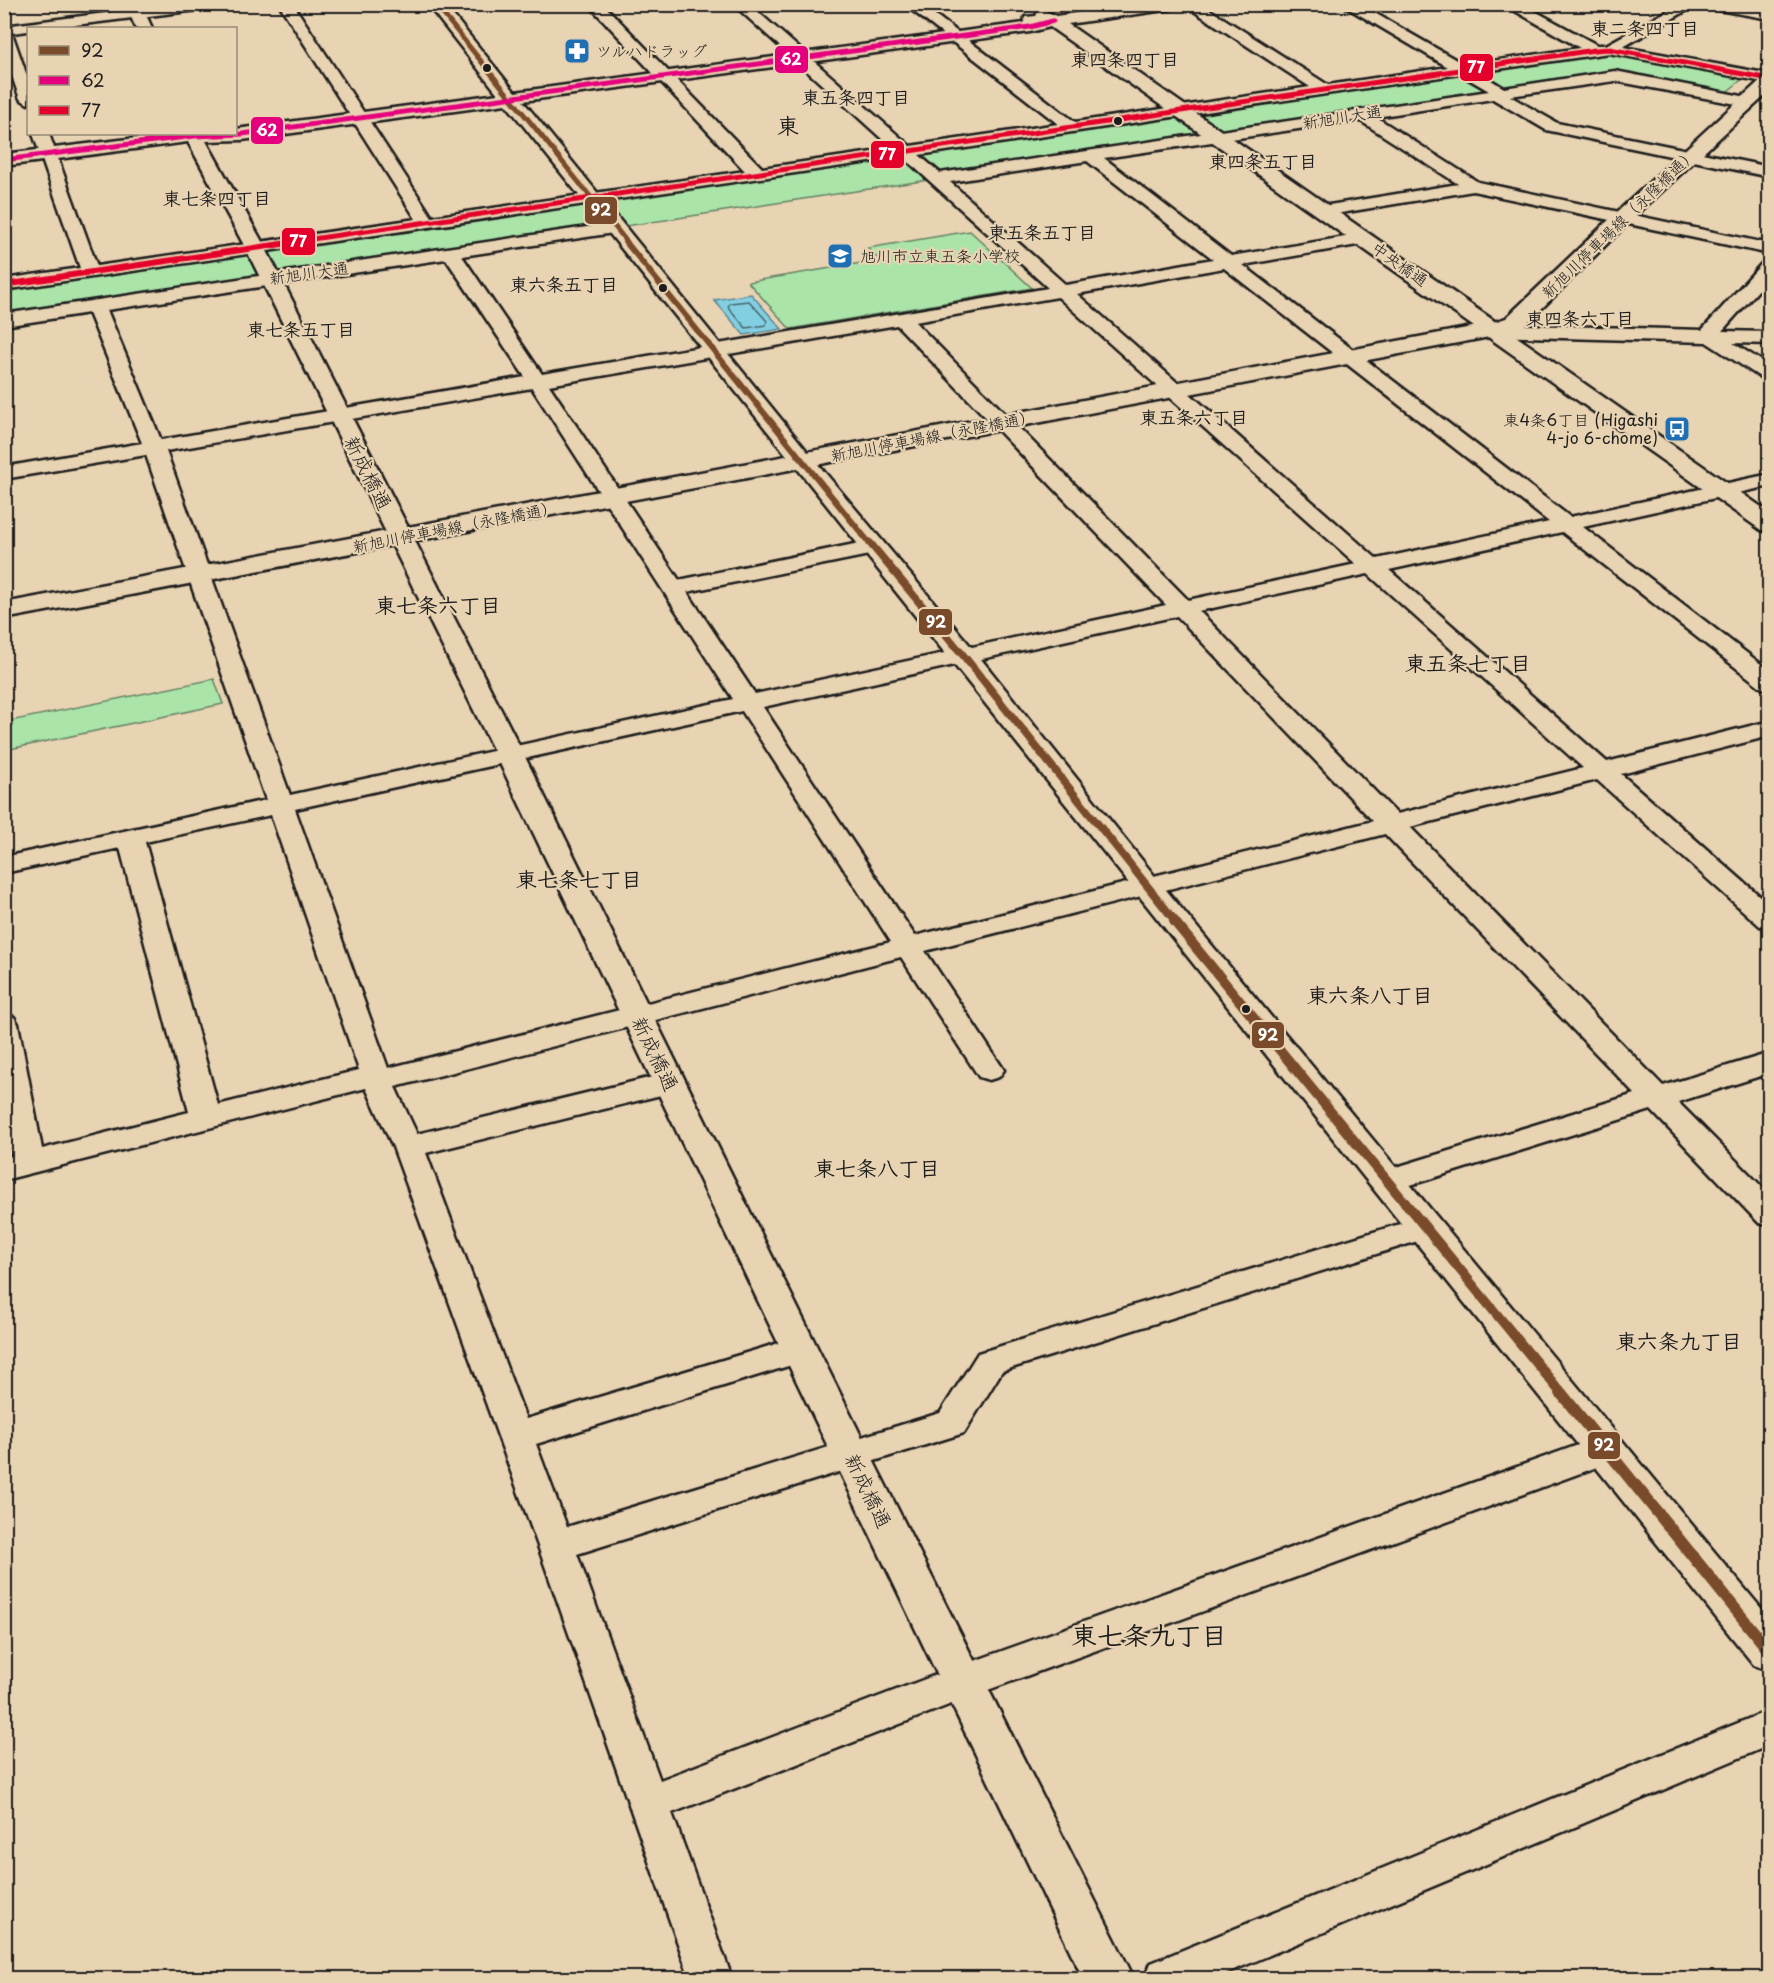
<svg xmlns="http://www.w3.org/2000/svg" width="1774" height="1983" font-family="'Playpen Sans','Klee One',sans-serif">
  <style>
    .green { fill: #aae4a9; stroke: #638062; stroke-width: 1.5 }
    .water { fill: #83cfe2; stroke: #5a8793; stroke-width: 1.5 }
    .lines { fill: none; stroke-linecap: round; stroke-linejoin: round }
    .shore { stroke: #45646b; stroke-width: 1.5 }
    .minor-casing { stroke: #1c1c1c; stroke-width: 5 }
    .tertiary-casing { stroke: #1c1c1c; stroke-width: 5 }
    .secondary-casing { stroke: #1c1c1c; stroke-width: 5 }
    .minor { fill: #e8d3b2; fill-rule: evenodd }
    .tertiary { fill: #e8d3b2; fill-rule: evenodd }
    .secondary { fill: #e8d3b2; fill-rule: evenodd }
    .bus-1-far4-casing { stroke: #e8d3b2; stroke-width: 8 }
    .bus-1-far3-casing { stroke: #e8d3b2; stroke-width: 9 }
    .bus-1-far2-casing { stroke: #e8d3b2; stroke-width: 11 }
    .bus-1-far1-casing { stroke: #e8d3b2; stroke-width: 14 }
    .bus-1-casing { stroke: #e8d3b2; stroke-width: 16 }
    .bus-2-casing { stroke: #e8d3b2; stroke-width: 8 }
    .bus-3-far1-casing { stroke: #e8d3b2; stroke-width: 8 }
    .bus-3-casing { stroke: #e8d3b2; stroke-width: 9 }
    .bus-1-far4 { stroke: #7a4b2a; stroke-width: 5 }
    .bus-1-far3 { stroke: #7a4b2a; stroke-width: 6 }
    .bus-1-far2 { stroke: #7a4b2a; stroke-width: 8 }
    .bus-1-far1 { stroke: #7a4b2a; stroke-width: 10 }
    .bus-1 { stroke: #7a4b2a; stroke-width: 12 }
    .bus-2 { stroke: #e5007d; stroke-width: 5 }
    .bus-3-far1 { stroke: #e4002b; stroke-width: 5 }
    .bus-3 { stroke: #e4002b; stroke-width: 6 }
    .bus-dot { fill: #1c1c1c; stroke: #e8d3b2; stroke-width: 2 }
    .labels { text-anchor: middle; stroke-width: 4.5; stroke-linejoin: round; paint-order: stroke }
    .far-poi-label { font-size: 16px; fill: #1c1c1c; stroke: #e8d3b2; text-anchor: start }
    .far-street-label { font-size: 16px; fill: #1c1c1c; stroke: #e8d3b2 }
    .far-neighbourhood-label { font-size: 18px; font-weight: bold; fill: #1c1c1c; stroke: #e8d3b2 }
    .street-label { font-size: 20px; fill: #1c1c1c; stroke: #e8d3b2 }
    .neighbourhood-label { font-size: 21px; font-weight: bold; fill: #1c1c1c; stroke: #e8d3b2 }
    .far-district-label { font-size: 22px; font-weight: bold; fill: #1c1c1c; stroke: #e8d3b2 }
    .near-neighbourhood-label { font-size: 26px; font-weight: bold; fill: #1c1c1c; stroke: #e8d3b2 }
    .line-badge { stroke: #e8d3b2; stroke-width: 2 }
    .badge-label { font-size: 16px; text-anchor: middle; font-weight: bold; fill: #fff }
  </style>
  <rect width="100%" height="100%" fill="#e8d3b2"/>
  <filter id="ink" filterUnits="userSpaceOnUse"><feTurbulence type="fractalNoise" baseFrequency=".0167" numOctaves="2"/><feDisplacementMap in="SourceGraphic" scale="12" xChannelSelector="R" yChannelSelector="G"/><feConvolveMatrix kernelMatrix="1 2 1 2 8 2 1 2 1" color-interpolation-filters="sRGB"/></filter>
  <g filter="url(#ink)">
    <!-- green -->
    <path class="green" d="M1609 49 1746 76 1723 95 1615 76 5 320V285Z
      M970 231 1032 288 790 329 748 282 879 260 868 248Z
      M214 679 223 704 5 750V722Z"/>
    <!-- water -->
    <path class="water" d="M751 294 782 329 744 335 714 300Z"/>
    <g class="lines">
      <!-- shore -->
      <path class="shore" d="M749 301 767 321 766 325 746 328 728 307 730 303Z"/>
      <!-- minor casing -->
      <g class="minor-casing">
        <path id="minor" d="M176 4H221L214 8 51 28H28V31L12 33 28 79V104L20 99 4 53V26Z
          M279 4H293L432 217 745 171 588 4H603L762 168 893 149 733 4H749L910 146 1058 124 904 4H921L1075 122 1310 87 1183 4H1201L1328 85 1448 67 1341 4H1359L1465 65 1580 48 1503 4H1522L1597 45H1606L1680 4H1698L1623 47 1770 74V83L1609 53 1478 72 1504 88 1615 71 1752 98 1755 101 1747 106 1615 81 1510 96 1557 123 1770 167V177L1546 130 1493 99 1376 117 1478 182 1770 244V254L1473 191 1323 216 1317 215 1314 211 1317 207 1323 206 1458 184 1359 120 1104 158 1231 256 1363 234 1369 235 1372 239 1369 243 1363 244 1243 265 1570 517 1770 474V486L1583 527 1770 671V690L1762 688 1562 532 1389 570 1607 762 1770 721V736L1621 774 1770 905V928L1760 926 1597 780 1410 827 1663 1086 1770 1053V1073L1678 1102 1770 1195V1226L1759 1223 1651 1110 1388 1192 1377 1189 1372 1181 1377 1173 1635 1094 1385 834 925 951 1004 1070 999 1077 989 1080 979 1077 901 957 395 1087 417 1134 669 1073 680 1076 684 1083 680 1090 669 1093 426 1153 526 1419 799 1337 811 1341 816 1350 811 1359 536 1444 567 1527 940 1413 978 1353 1426 1216 1437 1219 1442 1227 1437 1235 1002 1371 964 1433 577 1554 660 1780 949 1670 1595 1439 1607 1435 1619 1439 1625 1449 1619 1459 977 1694 672 1813 732 1978H690L538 1546 393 1147 366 1088 4 1180V1158L12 1156 4 1111V1015L14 1017 18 1024 42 1149 189 1112 120 848 4 873V857L266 800 146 455 4 479V467L142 443 89 313 4 326V314L614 223 620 224 623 228 620 232 462 256 542 374 1048 288 903 157 4 290V279L80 268 33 134H49L97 266 416 219ZM1460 74 1489 91 940 173 919 155ZM1087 161 1213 259 1066 285 950 182ZM446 259 525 377 161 440 107 310ZM1224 268 1549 522 1377 559 1077 294ZM1058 297 1356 564 1188 600 915 322ZM897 325 1166 605 755 694 687 592 874 554 882 552 885 547 882 542 874 540 679 580 549 385ZM532 388 733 699 290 795 166 451ZM1368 574 1583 768 1397 814 1199 611ZM1177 616 1373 821 915 936 763 707ZM742 711 891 942 388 1068 295 809ZM271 815 359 1070 218 1105 145 842Z
          M1700 4H1734L1770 11V19L1707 8Z
          M1770 260V277L1722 331 1770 332V344L1733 343 1770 366V381L1763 379 1706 342 1492 336 1485 334 1483 330 1485 326 1492 324 1702 330 1764 261Z
          M1770 1710V1745L1215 1978H1145L1151 1963Z"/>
      </g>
      <!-- tertiary casing -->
      <g class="tertiary-casing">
        <path id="tertiary" d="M125 4H141L152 28H136Z
          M427 4H444L515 92 1024 23 1025 17 1036 16 1038 11 1044 10 1056 16 1134 4H1180L1172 9 1068 24 1770 513V532L1761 530 1050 27 1030 32 523 101 811 456 973 649 1157 879 1770 1619V1671L1754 1665 506 104 242 140 206 141 265 247 523 753 871 1456 1134 1978H1083L495 753 245 247 188 142 4 166V154L170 134H236V129L498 94Z"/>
      </g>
      <!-- secondary casing -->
      <g class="secondary-casing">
        <path id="secondary" d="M1770 76V91L1629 222 1522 328 1500 335 4 619V603L1488 324 1506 318 1615 214 1764 77Z"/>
      </g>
      <!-- minor -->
      <use href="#minor" class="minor"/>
      <!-- tertiary -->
      <use href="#tertiary" class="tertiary"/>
      <!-- secondary -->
      <use href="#secondary" class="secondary"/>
      <!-- bus-1-far4 casing -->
      <g class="bus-1-far4-casing">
        <path id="bus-1-far4" d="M435 4 627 242"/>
      </g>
      <!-- bus-1-far3 casing -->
      <g class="bus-1-far3-casing">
        <path id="bus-1-far3" d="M625 241 871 545"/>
      </g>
      <!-- bus-1-far2 casing -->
      <g class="bus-1-far2-casing">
        <path id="bus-1-far2" d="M870 543 963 655 1176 922"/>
      </g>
      <!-- bus-1-far1 casing -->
      <g class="bus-1-far1-casing">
        <path id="bus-1-far1" d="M1174 921 1562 1394"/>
      </g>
      <!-- bus-1 casing -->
      <g class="bus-1-casing">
        <path id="bus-1" d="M1561 1393 1770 1652"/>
      </g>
      <!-- bus-2 casing -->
      <g class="bus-2-casing">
        <path id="bus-2" d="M4 160 194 136 242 134 1030 27 1053 21"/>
      </g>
      <!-- bus-3-far1 casing -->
      <g class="bus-3-far1-casing">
        <path id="bus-3-far1" d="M292 242 1595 50 1609 49 1770 79"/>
      </g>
      <!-- bus-3 casing -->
      <g class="bus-3-casing">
        <path id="bus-3" d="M4 285 302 241"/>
      </g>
      <!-- bus-1-far4 -->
      <use href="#bus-1-far4" class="bus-1-far4"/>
      <!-- bus-1-far3 -->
      <use href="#bus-1-far3" class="bus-1-far3"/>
      <!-- bus-1-far2 -->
      <use href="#bus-1-far2" class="bus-1-far2"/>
      <!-- bus-1-far1 -->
      <use href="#bus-1-far1" class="bus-1-far1"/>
      <!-- bus-1 -->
      <use href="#bus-1" class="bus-1"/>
      <!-- bus-2 -->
      <use href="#bus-2" class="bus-2"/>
      <!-- bus-3-far1 -->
      <use href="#bus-3-far1" class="bus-3-far1"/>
      <!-- bus-3 -->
      <use href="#bus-3" class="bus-3"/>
    </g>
  </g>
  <!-- icons -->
  <defs>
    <g id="pharmacy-square" transform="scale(1.35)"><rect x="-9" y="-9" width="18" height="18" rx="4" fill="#1f6fb2" stroke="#e8d3b2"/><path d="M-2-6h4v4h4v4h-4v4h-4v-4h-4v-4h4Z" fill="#fff"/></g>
    <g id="school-square" transform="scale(1.35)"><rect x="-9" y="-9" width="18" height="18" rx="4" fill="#1f6fb2" stroke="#e8d3b2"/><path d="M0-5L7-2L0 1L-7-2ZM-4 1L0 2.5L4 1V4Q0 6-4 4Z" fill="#fff"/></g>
    <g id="bus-square" transform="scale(1.35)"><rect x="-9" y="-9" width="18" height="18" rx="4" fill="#1f6fb2" stroke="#e8d3b2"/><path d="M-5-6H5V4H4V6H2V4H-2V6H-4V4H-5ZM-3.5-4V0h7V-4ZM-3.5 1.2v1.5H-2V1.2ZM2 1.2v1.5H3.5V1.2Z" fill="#fff"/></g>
  </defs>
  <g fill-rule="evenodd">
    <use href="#pharmacy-square" x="577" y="51"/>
    <use href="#school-square" x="840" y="256"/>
    <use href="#bus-square" x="1677" y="429"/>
  </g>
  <!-- markers -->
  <g class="bus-dot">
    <circle cx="487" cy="68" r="5"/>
    <circle cx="1118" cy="121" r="5"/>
    <circle cx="663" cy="288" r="5"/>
    <circle cx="1246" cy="1009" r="5"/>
  </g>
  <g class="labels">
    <!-- far-poi labels -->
    <g class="far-poi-label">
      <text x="596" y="57">ツルハドラッグ</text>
      <text x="860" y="262">旭川市立東五条小学校</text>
      <text x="1658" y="426" text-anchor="end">東4条6丁目 (Higashi<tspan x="1658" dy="18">4-jo 6-chome)</tspan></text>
    </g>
    <!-- far-street labels -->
    <g class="far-street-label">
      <text transform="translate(1342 117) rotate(-9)" y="6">新旭川大通</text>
      <text transform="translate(1619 223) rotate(-44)" y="6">新旭川停車場線（永隆橋通）</text>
      <text transform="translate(1400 264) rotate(35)" y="6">中央橋通</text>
      <text transform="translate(309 273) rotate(-8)" y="6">新旭川大通</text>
      <text transform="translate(933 436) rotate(-11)" y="6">新旭川停車場線（永隆橋通）</text>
      <text transform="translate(455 527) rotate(-11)" y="6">新旭川停車場線（永隆橋通）</text>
    </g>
    <!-- far-neighbourhood labels -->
    <g class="far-neighbourhood-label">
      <text x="1645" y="35">東二条四丁目</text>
      <text x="1125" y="66">東四条四丁目</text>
      <text x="856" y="104">東五条四丁目</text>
      <text x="1263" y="168">東四条五丁目</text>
      <text x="217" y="205">東七条四丁目</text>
      <text x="1042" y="239">東五条五丁目</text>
      <text x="564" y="291">東六条五丁目</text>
      <text x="1580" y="325">東四条六丁目</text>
      <text x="301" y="336">東七条五丁目</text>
      <text x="1194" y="424">東五条六丁目</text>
    </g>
    <!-- street labels -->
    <g class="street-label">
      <text transform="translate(368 473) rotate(63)" y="7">新成橋通</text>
      <text transform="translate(655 1054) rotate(64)" y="7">新成橋通</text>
      <text transform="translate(868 1491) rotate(64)" y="7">新成橋通</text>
    </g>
    <!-- neighbourhood labels -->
    <g class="neighbourhood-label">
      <text x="438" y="613">東七条六丁目</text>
      <text x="1468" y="671">東五条七丁目</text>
      <text x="579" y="887">東七条七丁目</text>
      <text x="1370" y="1003">東六条八丁目</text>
      <text x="877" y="1176">東七条八丁目</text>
      <text x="1679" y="1349">東六条九丁目</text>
    </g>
    <!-- far-district labels -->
    <g class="far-district-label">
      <text x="788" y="134">東</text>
    </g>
    <!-- near-neighbourhood labels -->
    <g class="near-neighbourhood-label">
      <text x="1149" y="1645">東七条九丁目</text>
    </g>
  </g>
  <g class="line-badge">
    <rect x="774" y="45" width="35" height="29" rx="6" fill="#e5007d"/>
    <rect x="1459" y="53" width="35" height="29" rx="6" fill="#e4002b"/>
    <rect x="250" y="116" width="34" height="29" rx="6" fill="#e5007d"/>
    <rect x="870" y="140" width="35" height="29" rx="6" fill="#e4002b"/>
    <rect x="584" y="196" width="34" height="29" rx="6" fill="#7a4b2a"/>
    <rect x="281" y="227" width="35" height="29" rx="6" fill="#e4002b"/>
    <rect x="918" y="608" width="35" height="28" rx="6" fill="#7a4b2a"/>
    <rect x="1251" y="1021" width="34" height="28" rx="6" fill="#7a4b2a"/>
    <rect x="1587" y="1431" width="34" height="29" rx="6" fill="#7a4b2a"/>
  </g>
  <g class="badge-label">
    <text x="791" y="65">62</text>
    <text x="1476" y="73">77</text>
    <text x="267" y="136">62</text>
    <text x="887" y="160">77</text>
    <text x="601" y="216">92</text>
    <text x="298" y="247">77</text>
    <text x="936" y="628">92</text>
    <text x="1268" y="1041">92</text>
    <text x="1604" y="1451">92</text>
  </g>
  <!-- margin -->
  <rect width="1774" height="1983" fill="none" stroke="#e8d3b2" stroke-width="24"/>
  <rect x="12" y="12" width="1750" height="1959" fill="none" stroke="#1c1c1c" stroke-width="2" filter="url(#ink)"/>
  <!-- legend -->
  <rect x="27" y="27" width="210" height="108" fill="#e8d3b2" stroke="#968a76" stroke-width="1.5"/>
  <rect x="39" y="46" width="30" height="9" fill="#7a4b2a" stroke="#968a76" stroke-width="1.5"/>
  <text x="81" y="57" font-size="18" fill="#1c1c1c">92</text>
  <rect x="39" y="76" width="30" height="9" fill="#e5007d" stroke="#968a76" stroke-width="1.5"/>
  <text x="81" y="87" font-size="18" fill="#1c1c1c">62</text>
  <rect x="39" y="106" width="30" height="9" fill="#e4002b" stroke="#968a76" stroke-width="1.5"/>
  <text x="81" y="117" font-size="18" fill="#1c1c1c">77</text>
</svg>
